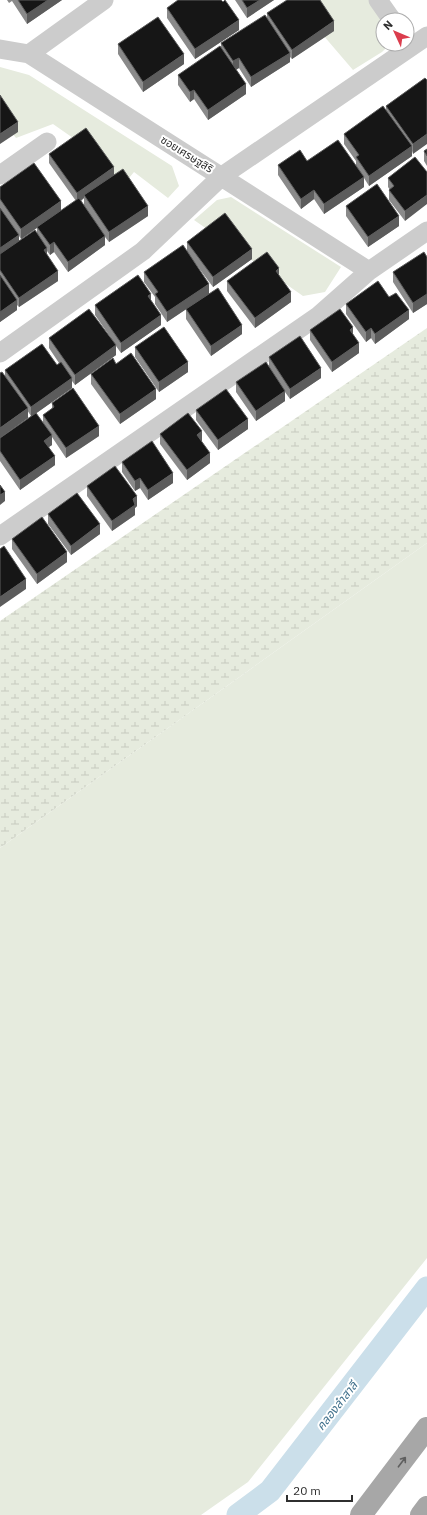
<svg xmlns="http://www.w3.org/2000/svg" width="427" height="1515" font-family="'IBM Plex Sans','Noto Sans Thai',sans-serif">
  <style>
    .green { fill: #e6ebde }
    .wetland { fill: url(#wetland-marsh) }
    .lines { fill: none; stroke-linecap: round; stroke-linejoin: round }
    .canal { stroke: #cbdfea; stroke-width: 23 }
    .minor { stroke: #ccc; stroke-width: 19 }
    .primary { stroke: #a7a7a7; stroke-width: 22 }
    .wall { fill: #8a8a8a; fill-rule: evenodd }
    .shaded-wall { fill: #5c5c5c }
    .building { fill: #161616; stroke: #5c5c5c }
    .oneway { stroke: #5f5f5f }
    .labels { text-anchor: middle; stroke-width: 4; stroke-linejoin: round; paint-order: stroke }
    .street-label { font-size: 11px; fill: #2f2f2f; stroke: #fff }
    .water-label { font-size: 12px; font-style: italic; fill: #42728d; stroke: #fff }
  </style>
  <defs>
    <pattern id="wetland-marsh" width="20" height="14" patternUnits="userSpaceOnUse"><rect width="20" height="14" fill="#e6ebde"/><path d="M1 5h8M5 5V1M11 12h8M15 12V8" fill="none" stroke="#c6cabf"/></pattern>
  </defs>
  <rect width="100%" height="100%" fill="#fff"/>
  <!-- green -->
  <path class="green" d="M293 0H369L383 20V44H390L382 52 353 70Z
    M0 67 29 75 172 166 179 186 168 198 134 172 124 184 83 145 53 124 16 138 0 118Z
    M231 197 341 267 325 292 303 296 194 220 217 200Z
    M427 543V1258L248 1482 201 1515H0V848Z"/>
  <!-- wetland -->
  <path class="wetland" d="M427 328V543L0 848V621Z"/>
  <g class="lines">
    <!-- canal -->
    <path class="canal" d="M238 1515 270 1491 427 1288"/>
    <!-- minor -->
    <path class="minor" d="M378 0 392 20
      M0 49 29 54 369 271
      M29 54 104 0
      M0 175 47 142
      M0 353 143 251 222 176 427 36
      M0 536 318 316 369 271 427 231"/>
    <!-- primary -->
    <path class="primary" d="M361 1515 427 1428
      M421 1515 427 1507"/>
  </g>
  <!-- wall -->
  <path class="wall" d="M7 0H62L27 24 12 1 9 3Z
    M235 0H274L247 18Z
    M167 8 239 30 195 59 167 18Z
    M267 13 334 31 292 59 290 57V62L251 87 239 68 236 70 246 94 208 120 194 99 190 102 178 85V75L221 48V43L267 18Z
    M118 44 184 64 143 92 118 54Z
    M425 78 413 154 412 151V156L369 186 364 178V187L324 214 314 199 301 209 278 175V165L307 161 356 165V161L344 144V134L386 110V106Z
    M427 149V166L424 161V151Z
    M49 154 114 175 148 216 109 242 105 237V245L68 272 54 252 50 255 47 251V254L58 281 19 307 17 305V310L0 322V187L61 211 76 201 49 163ZM84 198V205L81 201ZM10 222 21 239 37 228V234L19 241Z
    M415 157 405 221 389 200V190H390L388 187V178Z
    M346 206 399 226 368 247 346 216Z
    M187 242 252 259 213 287 192 259 209 294 242 334 211 356 186 319V309L167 322 155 304V297L144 282V272L187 251Z
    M427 257V304L413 313 393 282V272Z
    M279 276 291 302 255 328 227 291V281Z
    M389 297 409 319 375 344 371 338 366 342 346 314V304Z
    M151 301 161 325 121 353 116 346V355L75 385 72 381V388L36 413 43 423V415L52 409V403L99 436 66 458 52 437V445L49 447 55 465 20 490 0 461V438L31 416 5 377V370L57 365 59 363 49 348V338H111L95 315V305Z
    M310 330 353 335 359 353 332 372 310 340Z
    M135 347 188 372 159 392 135 357Z
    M269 357 321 378 290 399 285 392V401L256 421 236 392V382L269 367Z
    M116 364 156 399 120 424 91 384V374Z
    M196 410 248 429 218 450 196 420Z
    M160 434 202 441 201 442 210 463 187 480 160 444Z
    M122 462 173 483 148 500 140 488 135 491 122 472Z
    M87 486 137 506 135 508V515L112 531 87 496Z
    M48 514 100 534 71 555 48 524Z
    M12 539 67 562 37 584 12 549Z"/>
  <!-- shaded-wall -->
  <path class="shaded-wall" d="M48 0H62L27 24V14Z
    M260 0H274L247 18V8Z
    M239 20V30L195 59V49Z
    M334 21V31L292 59V50Z
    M290 53V62L251 87V77Z
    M184 54V64L143 92V82Z
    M239 58V68L233 71V61Z
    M246 84V94L208 120V110Z
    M194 90V99L190 102V92Z
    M18 122V132L0 144V134Z
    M427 134V144L413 154V144Z
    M412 146V156L369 186V176Z
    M114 167V177L84 195V198L77 203V193Z
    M364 177V187L324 214V204Z
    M314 190V199L301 209V199Z
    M427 195V204L405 221V211Z
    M61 201V211L21 239V229Z
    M148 206V216L109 242V232Z
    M399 216V226L368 247V237Z
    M19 235V245L0 258V248Z
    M105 236V245L68 272V262Z
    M54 242V252L50 255V245Z
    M47 248V258L44 250Z
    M252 249V259L213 287V277Z
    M279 268V278L276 271Z
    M58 271V281L19 307V298Z
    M209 284V294L167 322V312Z
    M291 292V302L255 328V318Z
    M151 294V304L148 296Z
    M427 294V304L413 313V303Z
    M17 300V310L0 322V312Z
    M409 310V319L375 344V334Z
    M161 315V325L121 353V343Z
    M242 325V334L211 356V346Z
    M353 327V337L350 330Z
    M371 328V338L366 342V332Z
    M359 343V353L332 372V362Z
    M116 345V355L75 385V375Z
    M188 362V372L159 392V382Z
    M321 368V378L290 399V389Z
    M72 378V388L31 417V407Z
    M156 389V399L120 424V414Z
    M285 391V401L256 421V411Z
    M28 408V418L0 438V428Z
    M248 419V429L218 450V440Z
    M99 426V436L66 458V448Z
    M202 431V441L197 445V435Z
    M52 435V445L44 450V441Z
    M210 453V463L187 480V470Z
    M55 456V465L20 490V480Z
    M173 473V483L148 500V490Z
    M140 478V488L135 491V481Z
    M5 492V501L0 505V495Z
    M137 496V506L135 508V515L112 531V521L133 499Z
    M100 524V534L71 555V546Z
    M67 552V562L37 584V574Z
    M26 579V589L0 607V597Z"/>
  <!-- building -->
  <path class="building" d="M18 0H48L27 14Z
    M178 0H221L223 2 225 0 239 20 195 49 167 8Z
    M242 0H260L247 8Z
    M287 0H320L334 21 292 50 267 13Z
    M265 15 290 53 251 77 239 58 233 61 221 43Z
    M158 17 184 54 143 82 118 44Z
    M220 46 246 84 208 110 194 90 190 92 178 75Z
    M425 78 427 80V134L413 144 386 106Z
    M0 95 18 122 0 134Z
    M383 106 412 146 369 176 356 157 359 155 344 134Z
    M86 128 114 167 77 193 49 154Z
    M338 140 364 177 324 204 314 190 301 199 278 165 300 150 307 161Z
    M427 149V156L424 151Z
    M415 157 427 172V195L405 211 389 190 394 186 388 178Z
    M34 163 61 201 21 229 0 199V187Z
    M123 169 148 206 109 232 84 195Z
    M377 184 399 216 368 237 346 206Z
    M79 198 105 236 68 262 54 242 50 245 37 227Z
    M0 208 19 235 0 248Z
    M225 213 252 249 213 277 187 242Z
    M35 230 47 248 44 250 58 271 19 298 0 270V254Z
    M183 245 209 284 167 312 155 294 158 292 144 272Z
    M267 252 279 268 276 271 291 292 255 318 227 281Z
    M424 252 427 257V294L413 303 393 272Z
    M0 275 17 300 0 312Z
    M138 275 151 294 148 296 161 315 121 343 95 305Z
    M378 281 389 297 396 293 409 310 375 334 371 328 366 332 346 304Z
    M218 288 242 325 211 346 186 309Z
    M89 309 116 345 75 375 49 338Z
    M340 309 353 327 350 330 359 343 332 362 310 330Z
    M164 327 188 362 159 382 135 347Z
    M300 336 321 368 290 389 269 357Z
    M42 344 57 365 61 362 72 378 31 407 5 370Z
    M131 353 156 389 120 414 91 374 113 358 116 364Z
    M266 362 285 391 256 411 236 382Z
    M2 372 28 408 0 428V373Z
    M73 388 99 426 66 448 43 415 54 407 52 403Z
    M226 389 248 419 218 440 196 410Z
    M36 413 52 435 44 441 55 456 20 480 0 451V438Z
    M188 413 202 431 197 435 210 453 187 470 160 434Z
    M152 441 173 473 148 490 140 478 135 481 122 462Z
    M115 466 137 496 133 499 135 505 112 521 87 486Z
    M0 485 5 492 0 495Z
    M77 493 100 524 71 546 48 514Z
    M42 517 67 552 37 574 12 539Z
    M4 546 26 579 0 597V549Z"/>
  <!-- one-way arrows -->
  <defs><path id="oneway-shaft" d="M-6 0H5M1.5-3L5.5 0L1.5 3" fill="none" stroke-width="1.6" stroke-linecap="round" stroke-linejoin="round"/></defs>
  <use class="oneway" href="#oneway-shaft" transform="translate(402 1462) rotate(-53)"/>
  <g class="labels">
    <!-- street labels -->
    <g class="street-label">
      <text transform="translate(187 154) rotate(32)" y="4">ซอยเศรษฐสิริ</text>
    </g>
    <!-- water labels -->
    <g class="water-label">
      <text transform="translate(337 1406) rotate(-52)" y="4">คลองลำสาลี</text>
    </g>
  </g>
  <!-- north arrow -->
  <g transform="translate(395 32) rotate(314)"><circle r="19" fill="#ffffff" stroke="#acacac"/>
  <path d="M0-3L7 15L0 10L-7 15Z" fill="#db3d4d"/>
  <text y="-6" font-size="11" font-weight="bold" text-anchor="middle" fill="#2f2f2f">N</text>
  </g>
  <!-- scale -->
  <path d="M287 1495v6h65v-6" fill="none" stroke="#2f2f2f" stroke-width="2"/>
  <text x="293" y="1495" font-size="12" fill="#2f2f2f" stroke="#ffffff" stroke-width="3" paint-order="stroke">20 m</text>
</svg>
